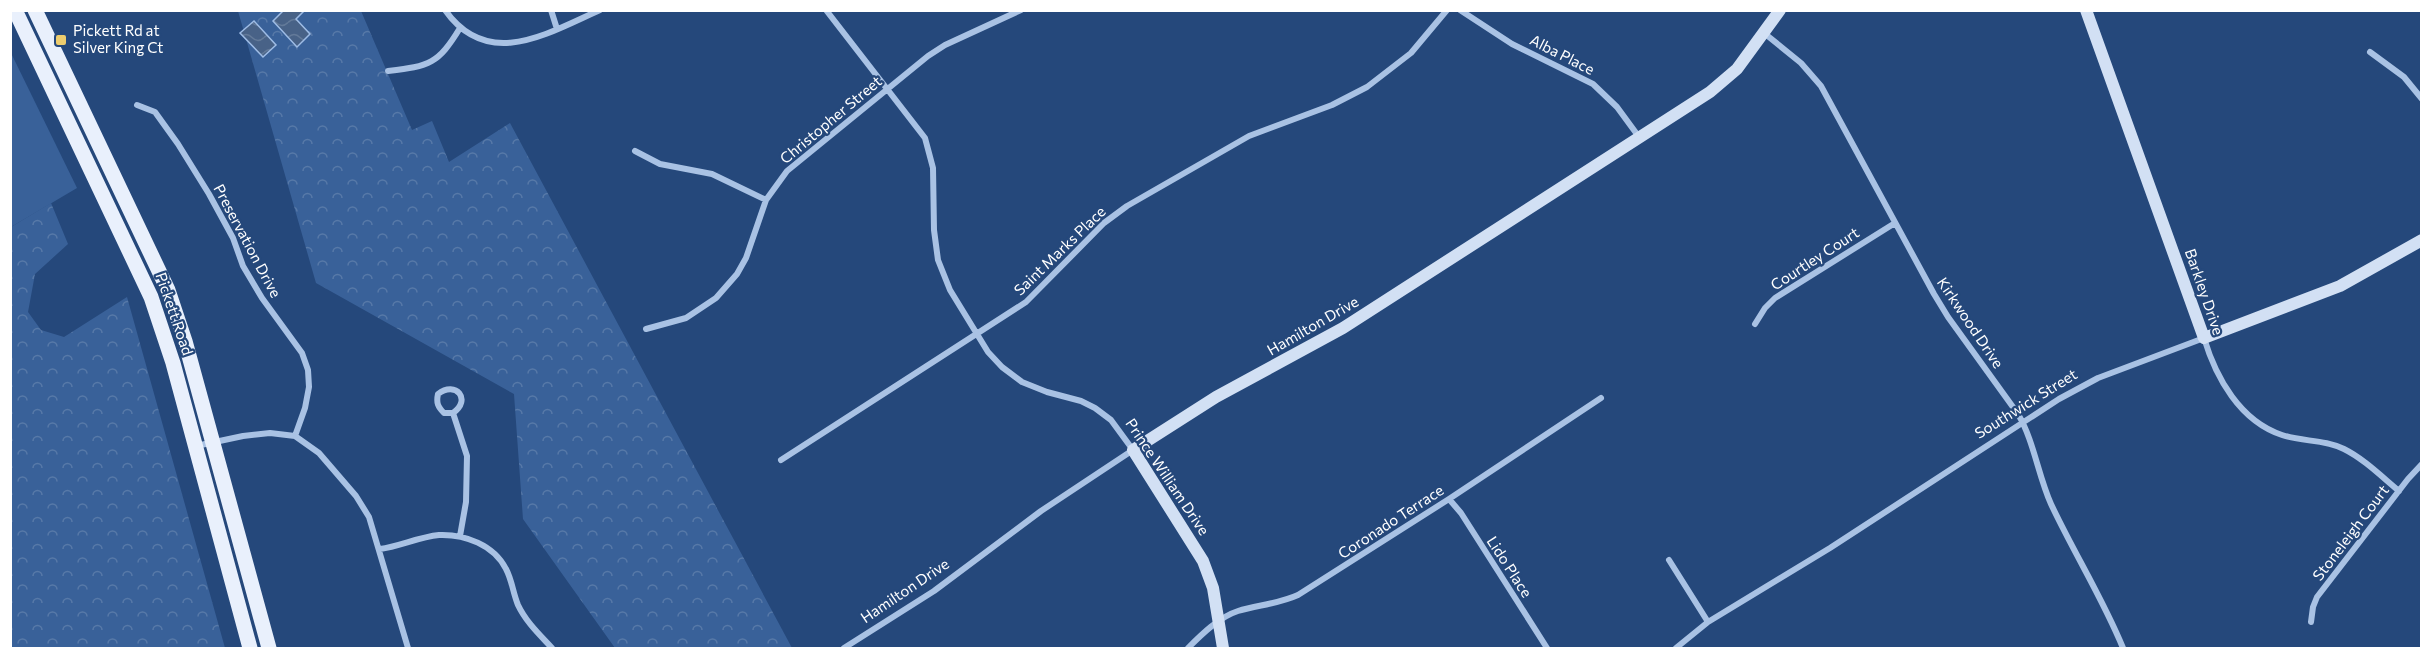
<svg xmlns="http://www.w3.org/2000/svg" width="2432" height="659" font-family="Commissioner,sans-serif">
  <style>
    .grass { fill: #396199 }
    .forest { fill: url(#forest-crowns) }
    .water { fill: url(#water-waves); stroke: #9ebce5; stroke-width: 1.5 }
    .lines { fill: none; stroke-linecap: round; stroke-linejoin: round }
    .street { stroke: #a9c2e4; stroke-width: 6 }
    .secondary { stroke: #d2e0f4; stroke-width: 12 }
    .primary { stroke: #e9f0fc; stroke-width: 15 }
    .poi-dot { fill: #eecd6e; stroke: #25487b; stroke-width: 2 }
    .labels { text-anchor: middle; stroke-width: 4.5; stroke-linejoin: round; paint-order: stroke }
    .poi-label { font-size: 15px; fill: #fff; stroke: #25487b; text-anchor: start }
    .street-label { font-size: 15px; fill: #fff; stroke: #25487b }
  </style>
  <defs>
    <pattern id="forest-crowns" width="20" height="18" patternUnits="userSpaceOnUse" patternTransform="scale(1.5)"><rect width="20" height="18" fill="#396199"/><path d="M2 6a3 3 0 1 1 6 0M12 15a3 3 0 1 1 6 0" fill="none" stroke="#5779a8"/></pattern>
    <pattern id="water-waves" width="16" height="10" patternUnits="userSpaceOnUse" patternTransform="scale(1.5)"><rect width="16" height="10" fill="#486287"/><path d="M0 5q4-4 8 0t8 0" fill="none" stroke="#637a99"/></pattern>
  </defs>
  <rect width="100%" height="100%" fill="#25487b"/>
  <!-- grass -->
  <path class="grass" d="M10 51 77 188 11 227H10Z"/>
  <!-- forest -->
  <path class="forest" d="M238 11H361L412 130 432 121 449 162 510 123 792 648H615L523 519 514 394 316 283Z
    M51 203 68 244 35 274 28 312 41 330 64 337 127 297 225 648 11 647V227Z"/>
  <!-- water -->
  <path class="water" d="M283 11H304L296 19 310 34 297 47 273 21Z
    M254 21 276 45 263 57 240 33Z"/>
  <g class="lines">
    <!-- street -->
    <path class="street" d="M445 10C488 71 548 33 600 10
      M551 10 557 29
      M826 10 925 138 933 168 934 230 938 260 950 290 988 352 1002 367 1022 382 1047 392 1081 401 1095 408 1111 420 1133 450 1041 511 934 591 844 648
      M1460 10 1512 44 1593 84 1617 107 1639 137
      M1764 33 1801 63 1821 86 1934 294 1948 317 2018 414C2034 441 2038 475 2051 504 2074 553 2103 599 2123 648
      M2370 52 2404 77 2422 99
      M388 71C430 66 438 64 460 28
      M137 105 155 112 178 144 209 194 233 238 243 266 262 298 302 353 308 370 309 387 305 408 295 436
      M635 151 660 164 712 174 766 200
      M1755 324 1765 308 1775 298 1895 223
      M646 329 686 318 716 298 737 274 746 258 766 200 787 171 928 56 945 45 1021 10
      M453 413H444C438 407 436 403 438 394 456 380 472 400 453 413L467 456 466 502 460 536
      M196 446 243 436 270 433 295 436 319 453 356 496 369 517 408 648
      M781 460 1026 302 1104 223 1127 206 1249 136 1332 105 1367 87 1411 53 1447 10
      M1449 499 1461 513 1547 648
      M380 549C400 546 419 537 439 535 465 534 494 545 506 569 512 580 513 593 518 605 526 622 540 635 552 648
      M1669 560 1708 622
      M2311 622 2313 607 2317 597 2408 479 2422 464
      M1188 648C1201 635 1219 617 1238 611 1258 605 1278 604 1298 595L1449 499 1601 398
      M1676 648 1708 622 1830 548 2059 399 2098 378 2204 338C2216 378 2240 421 2282 435 2302 442 2324 439 2344 449 2364 459 2381 476 2399 491"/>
    <!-- secondary -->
    <path class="secondary" d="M2086 10 2204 338 2340 286 2422 240
      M1223 648 1213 588 1203 561 1133 450 1216 397 1343 328 1710 92 1737 69 1780 10"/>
    <!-- primary -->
    <path class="primary" d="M15 10 151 297 173 363 250 648
      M35 10 168 290 185 341 269 648"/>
  </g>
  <!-- markers -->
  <rect class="poi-dot" x="55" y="34" width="12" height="12" rx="3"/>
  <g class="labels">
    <!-- poi labels -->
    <g class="poi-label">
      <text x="73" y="36">Pickett Rd at<tspan x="73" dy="17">Silver King Ct</tspan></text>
    </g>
    <!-- street labels -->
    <g class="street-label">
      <text transform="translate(1562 55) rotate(27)" y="5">Alba Place</text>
      <text transform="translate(831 120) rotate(-40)" y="5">Christopher Street</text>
      <text transform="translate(247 241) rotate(62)" y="5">Preservation Drive</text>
      <text transform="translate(1060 251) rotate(-44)" y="5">Saint Marks Place</text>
      <text transform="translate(1815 259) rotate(-33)" y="5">Courtley Court</text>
      <text transform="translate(2204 292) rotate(71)" y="5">Barkley Drive</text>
      <text transform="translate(174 314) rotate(71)" y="5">Pickett Road</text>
      <text transform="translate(1970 323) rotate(56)" y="5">Kirkwood Drive</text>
      <text transform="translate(1313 326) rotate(-30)" y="5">Hamilton Drive</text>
      <text transform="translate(2026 404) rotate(-32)" y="5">Southwick Street</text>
      <text transform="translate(1167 477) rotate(56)" y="5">Prince William Drive</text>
      <text transform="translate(1391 522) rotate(-33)" y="5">Coronado Terrace</text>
      <text transform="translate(2351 533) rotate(-53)" y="5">Stoneleigh Court</text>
      <text transform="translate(1509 567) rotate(57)" y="5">Lido Place</text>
      <text transform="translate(905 591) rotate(-34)" y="5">Hamilton Drive</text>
    </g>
  </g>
  <!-- border -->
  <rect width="2432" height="659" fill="none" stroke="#ffffff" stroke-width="24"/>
</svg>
